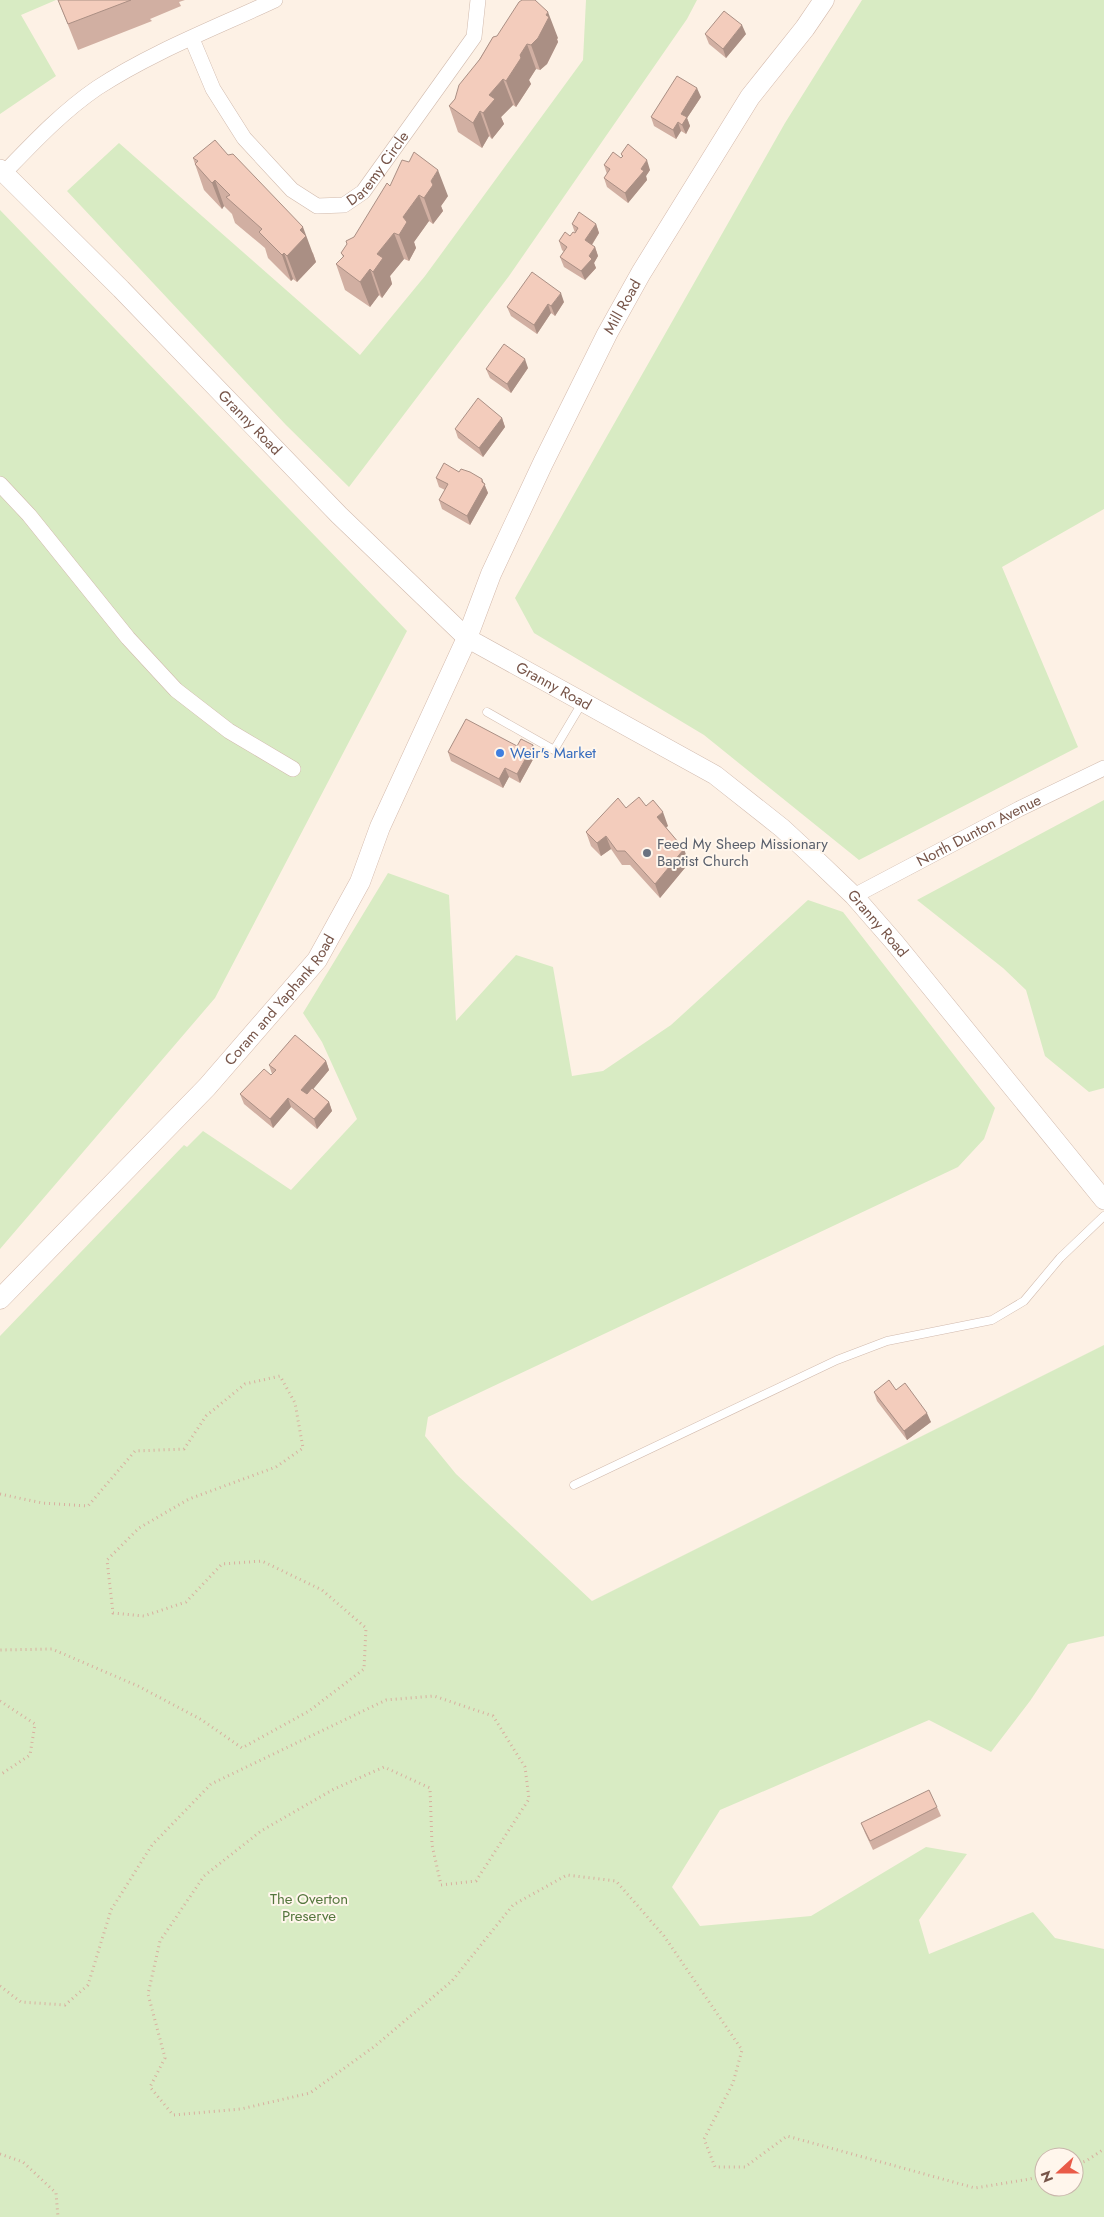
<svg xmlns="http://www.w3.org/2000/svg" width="1104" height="2217" font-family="Jost,sans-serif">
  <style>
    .green { fill: #d8ebc3; fill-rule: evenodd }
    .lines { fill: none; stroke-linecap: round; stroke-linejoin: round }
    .service-casing { stroke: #d1baad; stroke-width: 9 }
    .minor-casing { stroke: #d1baad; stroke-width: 16 }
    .tertiary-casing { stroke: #d1baad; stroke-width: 20 }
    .secondary-casing { stroke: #d4b9ab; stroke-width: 21 }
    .path { stroke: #d8af9f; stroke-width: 3; stroke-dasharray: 1 4; stroke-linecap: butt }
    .service { stroke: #fff; stroke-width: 8 }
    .minor { stroke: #fff; stroke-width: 15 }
    .tertiary { stroke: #fff; stroke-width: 19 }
    .secondary { stroke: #fff; stroke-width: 20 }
    .wall { fill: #d1afa2 }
    .shaded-wall { fill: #aa8f84 }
    .building { fill: #f3ccbc; stroke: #aa8f84 }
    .shop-dot { fill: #3f7fe0; stroke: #fff6ec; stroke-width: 2 }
    .worship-dot { fill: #6b7280; stroke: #fff6ec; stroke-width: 2 }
    .labels { text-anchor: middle; stroke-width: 4; stroke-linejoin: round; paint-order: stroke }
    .street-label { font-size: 15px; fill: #775549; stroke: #fff6ec }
    .shop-label { font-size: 15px; fill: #366cbe; stroke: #fff6ec; text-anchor: start }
    .worship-label { font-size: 15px; fill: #5b616d; stroke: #fff6ec; text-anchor: start }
    .park-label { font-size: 15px; fill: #55773e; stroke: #fff6ec }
  </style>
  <rect width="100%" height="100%" fill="#fdf1e5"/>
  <!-- green -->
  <path class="green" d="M0 0H56L21 15 56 76 0 114Z
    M586 0H697L687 19 509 276 349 487 286 425 67 191 119 143 360 355 425 276 583 60Z
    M862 0H1104V509L1002 567 1078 747 859 860 704 735 534 633 515 598 785 123Z
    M0 210 407 631 215 998 0 1249Z
    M1104 800V1088L1089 1092 1045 1056 1026 990 1003 968 917 900Z
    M388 873 449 895 456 1021 516 955 553 967 572 1076 603 1071 671 1025 808 900 843 912 995 1108 984 1139 958 1167 428 1417 425 1436 456 1474 592 1601 1104 1345V1636L1068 1644 1030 1701 991 1752 929 1720 720 1810 672 1887 700 1926 811 1916 926 1847 967 1854 919 1920 929 1954 1033 1912 1055 1938 1104 1949V2217H0V1336L184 1145 187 1147 203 1131 291 1190 357 1119 322 1042 303 1013ZM1044 2157H1074V2187H1044Z"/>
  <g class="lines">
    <!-- service casing -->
    <g class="service-casing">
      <path id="service" d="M487 712 554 750 582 703
        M574 1485 837 1360 887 1341 992 1320 1024 1301 1060 1258 1104 1216"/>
    </g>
    <!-- minor casing -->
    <g class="minor-casing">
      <g id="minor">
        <path id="s1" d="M192 39 213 89 244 138 292 190 317 206 344 205 363 192 474 37 478 0"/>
        <path d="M4 173C33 143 62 112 97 88 152 52 215 28 275 0"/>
        <path d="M0 484 29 515 128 638 176 690 229 731 293 769"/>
        <path id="s2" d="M854 896 1019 809 1104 768"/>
      </g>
    </g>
    <!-- tertiary casing -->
    <g class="tertiary-casing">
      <g id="tertiary">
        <path id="s3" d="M0 169 121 289 339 515 467 638 715 775 782 828 809 853 854 896 895 943 1104 1200"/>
      </g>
    </g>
    <!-- secondary casing -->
    <g class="secondary-casing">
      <g id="secondary">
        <path id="s4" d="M0 1299 207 1087 317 960 360 882 380 827 467 638 491 574 543 463 607 334 641 273 750 97 805 28 824 0"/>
      </g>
    </g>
    <!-- path -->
    <path class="path" d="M0 1494 42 1503 88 1506 135 1451 184 1449 206 1416 245 1384 280 1376 295 1403 303 1448 276 1467 189 1499 139 1528 107 1560 113 1613 144 1616 186 1602 222 1564 262 1561 322 1590 366 1628 364 1669 309 1711 242 1748 202 1720 138 1686 52 1649 0 1650
      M0 1701 35 1724 30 1755 0 1775
      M0 1986 21 2002 65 2005 88 1985 111 1910 152 1845 211 1784 386 1700 434 1696 493 1716 525 1767 529 1799 476 1881 441 1885 432 1845 430 1788 384 1767 334 1789 261 1831 204 1876 160 1941 148 1994 165 2058 150 2087 173 2115 241 2109 310 2093 375 2046 452 1981 513 1905 567 1875 616 1881 664 1936 742 2050 733 2083 704 2139 715 2167H745L787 2136 975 2188 1030 2179 1044 2175
      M0 2154 23 2162 56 2193 58 2217
      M1074 2165 1086 2161 1104 2149"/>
    <!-- service -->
    <use href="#service" class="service"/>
    <!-- minor -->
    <use href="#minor" class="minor"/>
    <!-- tertiary -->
    <use href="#tertiary" class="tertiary"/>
    <!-- secondary -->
    <use href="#secondary" class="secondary"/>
  </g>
  <!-- wall -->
  <path class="wall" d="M58 0H185L179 2 181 6 150 19 152 21 78 50Z
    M705 34H746L726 58 709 44Z
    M493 37 558 38 557 39 558 42 547 64 540 70 536 69 529 80 531 84 516 107 513 105 501 117 504 124 492 139 489 136 482 148 458 132 449 106 455 99Z
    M701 97 687 118 690 126 686 134 681 131 676 139 654 126 651 117Z
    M621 154 650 170 646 176 647 180 628 203 607 187 604 178 607 174 604 165 621 158 622 157Z
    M193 158 313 253 316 262 297 282 293 279 291 281 268 258 265 248 235 223 232 214 224 206 222 209 204 190 195 164Z
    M390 186 448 196 441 206 443 211 433 224 429 221 414 242 416 248 409 261 404 259 390 276 392 284 382 298 379 295 370 307 345 290 336 264 343 257 341 253 354 237Z
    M572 224H596L599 233 592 245 595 247 598 256 594 263 596 268 585 280 564 267 560 257 564 252 562 250 559 241 575 233Z
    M564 302 555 316 551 313 537 334 511 316 507 307Z
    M528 368 511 393 490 378 486 369Z
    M502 418 505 427 483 457 458 438 455 429Z
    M459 472 484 483 488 493 470 525 442 509 439 500 445 490 439 487 436 478Z
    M533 745 536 754 520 783 509 777 503 788 451 761 448 752Z
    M646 806 668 826 666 827 689 863 660 898 630 865H622L611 849 601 856 591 846 586 832 626 808Z
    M326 1061 329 1070 313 1089 329 1102 332 1111 317 1129 291 1107 273 1128 244 1104 240 1094 271 1075 272 1074 269 1065Z
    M896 1390 931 1422 907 1440 877 1401 874 1392Z
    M937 1807 941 1816 873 1850 865 1833 861 1823Z"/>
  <!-- shaded-wall -->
  <path class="shaded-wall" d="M548 12 558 38 557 39 558 42 547 64 540 70 531 45 546 15Z
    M742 25 746 34 726 58 723 49Z
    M527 44 536 69 529 80 531 84 516 107 506 81 520 55Z
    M503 79 513 105 501 117 504 124 492 139 483 113 489 95Z
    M697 88 701 97 687 118 690 126 686 134 682 125 681 114Z
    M480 111 489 136 482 148 473 123Z
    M678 122 681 131 676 139 673 130Z
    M647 160 650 170 646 176 647 180 628 203 625 193Z
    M438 170 448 196 441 206 443 211 433 224 424 198 431 181Z
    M215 180 224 206 222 209 212 183Z
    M419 195 429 221 414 242 416 248 409 261 399 235 403 217Z
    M596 224 599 233 589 249 585 240Z
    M303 227 316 262 297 282 287 256 300 230Z
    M394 233 404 259 390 276 392 284 382 298 373 272 377 254Z
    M595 247 598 256 594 263 596 268 585 280 581 271 589 256Z
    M284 253 293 279 291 281 282 255Z
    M370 269 379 295 370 307 360 282Z
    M561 293 564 302 555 316 551 306Z
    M548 304 551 313 537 334 534 325Z
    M525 359 528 368 511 393 507 384Z
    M502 418 505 427 483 457 479 448Z
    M482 479 488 493 470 525 467 516 482 482Z
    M533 745 536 754 520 783 517 774Z
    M505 768 509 777 503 788 499 779Z
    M663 812 668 826 662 831 657 817Z
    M606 836 611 849 601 856 597 843Z
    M684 849 689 863 660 898 655 884Z
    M326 1061 329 1070 305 1099 301 1090Z
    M288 1098 291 1107 273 1128 270 1119Z
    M329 1102 332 1111 317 1129 314 1119Z
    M927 1413 931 1422 907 1440 904 1431Z"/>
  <!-- building -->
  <path class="building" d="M58 0H131L68 24Z
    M522 0H535L548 12 546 15 549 17 538 38 531 45 527 44 520 55 521 58 506 81 503 79 489 95 495 99 483 113 480 111 473 123 449 106 455 99 459 85 480 59 493 37 497 36 519 2Z
    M724 11 742 25 723 49 705 34Z
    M677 76 697 88 681 114 687 117 682 125 678 122 673 130 651 117Z
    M215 140 228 155 233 154 303 227 300 230 306 236 287 256 284 253 282 255 259 232 262 229 226 197 230 195 215 180 212 183 195 164 198 161 193 158Z
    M628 144 647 160 641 169 644 171 625 193 604 178 610 169 604 165 613 152 621 158 623 156 621 154Z
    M414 152 438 170 431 181 433 185 424 198 419 195 403 217 407 222 399 235 394 233 377 254 383 258 373 272 370 269 360 282 336 264 344 256 341 253 347 244 346 241 354 237 387 183 390 186 402 160 409 162Z
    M579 212 596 224 585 240 595 247 589 256 592 259 581 271 560 257 567 247 559 241 565 232 570 236 573 232 575 233 578 228 572 224Z
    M532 272 561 293 551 306 548 304 534 325 507 307Z
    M504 344 525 359 507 384 486 369Z
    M478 398 502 418 479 448 455 429Z
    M444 463 459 472 461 469 470 472 482 479V482L485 484 467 516 439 500 448 484 436 478Z
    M466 719 517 746 521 739 533 745 517 774 505 768 499 779 448 752Z
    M639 797 646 806 653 800 663 812 657 817 684 849 655 884 625 851H617L606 836 597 843 586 832 618 798 626 808Z
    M295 1035 326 1061 301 1090 307 1094 312 1088 329 1102 314 1119 288 1098 270 1119 240 1094 264 1069 271 1075 276 1070 269 1065Z
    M889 1380 896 1390 905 1383 927 1413 904 1431 874 1392Z
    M929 1790 937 1807 870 1841 861 1823Z"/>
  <!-- markers -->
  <circle class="shop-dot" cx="500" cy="753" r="5"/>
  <circle class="worship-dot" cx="647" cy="853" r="5"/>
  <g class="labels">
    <!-- street labels -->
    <g class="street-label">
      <text dy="5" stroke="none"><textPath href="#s1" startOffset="290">Daremy Circle</textPath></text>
      <text dy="5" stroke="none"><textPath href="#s4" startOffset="1186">Mill Road</textPath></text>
      <text dy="5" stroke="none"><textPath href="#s3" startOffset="356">Granny Road</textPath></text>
      <text dy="5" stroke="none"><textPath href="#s3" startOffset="761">Granny Road</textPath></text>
      <text dy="5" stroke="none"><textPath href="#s2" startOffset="141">North Dunton Avenue</textPath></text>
      <text dy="5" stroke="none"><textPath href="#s3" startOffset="1166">Granny Road</textPath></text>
      <text dy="5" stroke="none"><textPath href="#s4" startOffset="410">Coram and Yaphank Road</textPath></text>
    </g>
    <!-- shop labels -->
    <g class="shop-label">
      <text x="510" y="758">Weir's Market</text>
    </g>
    <!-- worship labels -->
    <g class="worship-label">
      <text x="657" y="849">Feed My Sheep Missionary<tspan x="657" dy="17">Baptist Church</tspan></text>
    </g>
    <!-- park labels -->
    <g class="park-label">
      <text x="309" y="1904">The Overton<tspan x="309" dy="17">Preserve</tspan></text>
    </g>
  </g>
  <!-- north arrow -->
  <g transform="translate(1059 2172) rotate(249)"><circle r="24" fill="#fff6ec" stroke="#c9b6ab"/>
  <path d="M0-4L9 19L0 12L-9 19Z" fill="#e95b48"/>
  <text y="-8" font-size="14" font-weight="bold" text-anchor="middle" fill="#775549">N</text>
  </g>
</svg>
